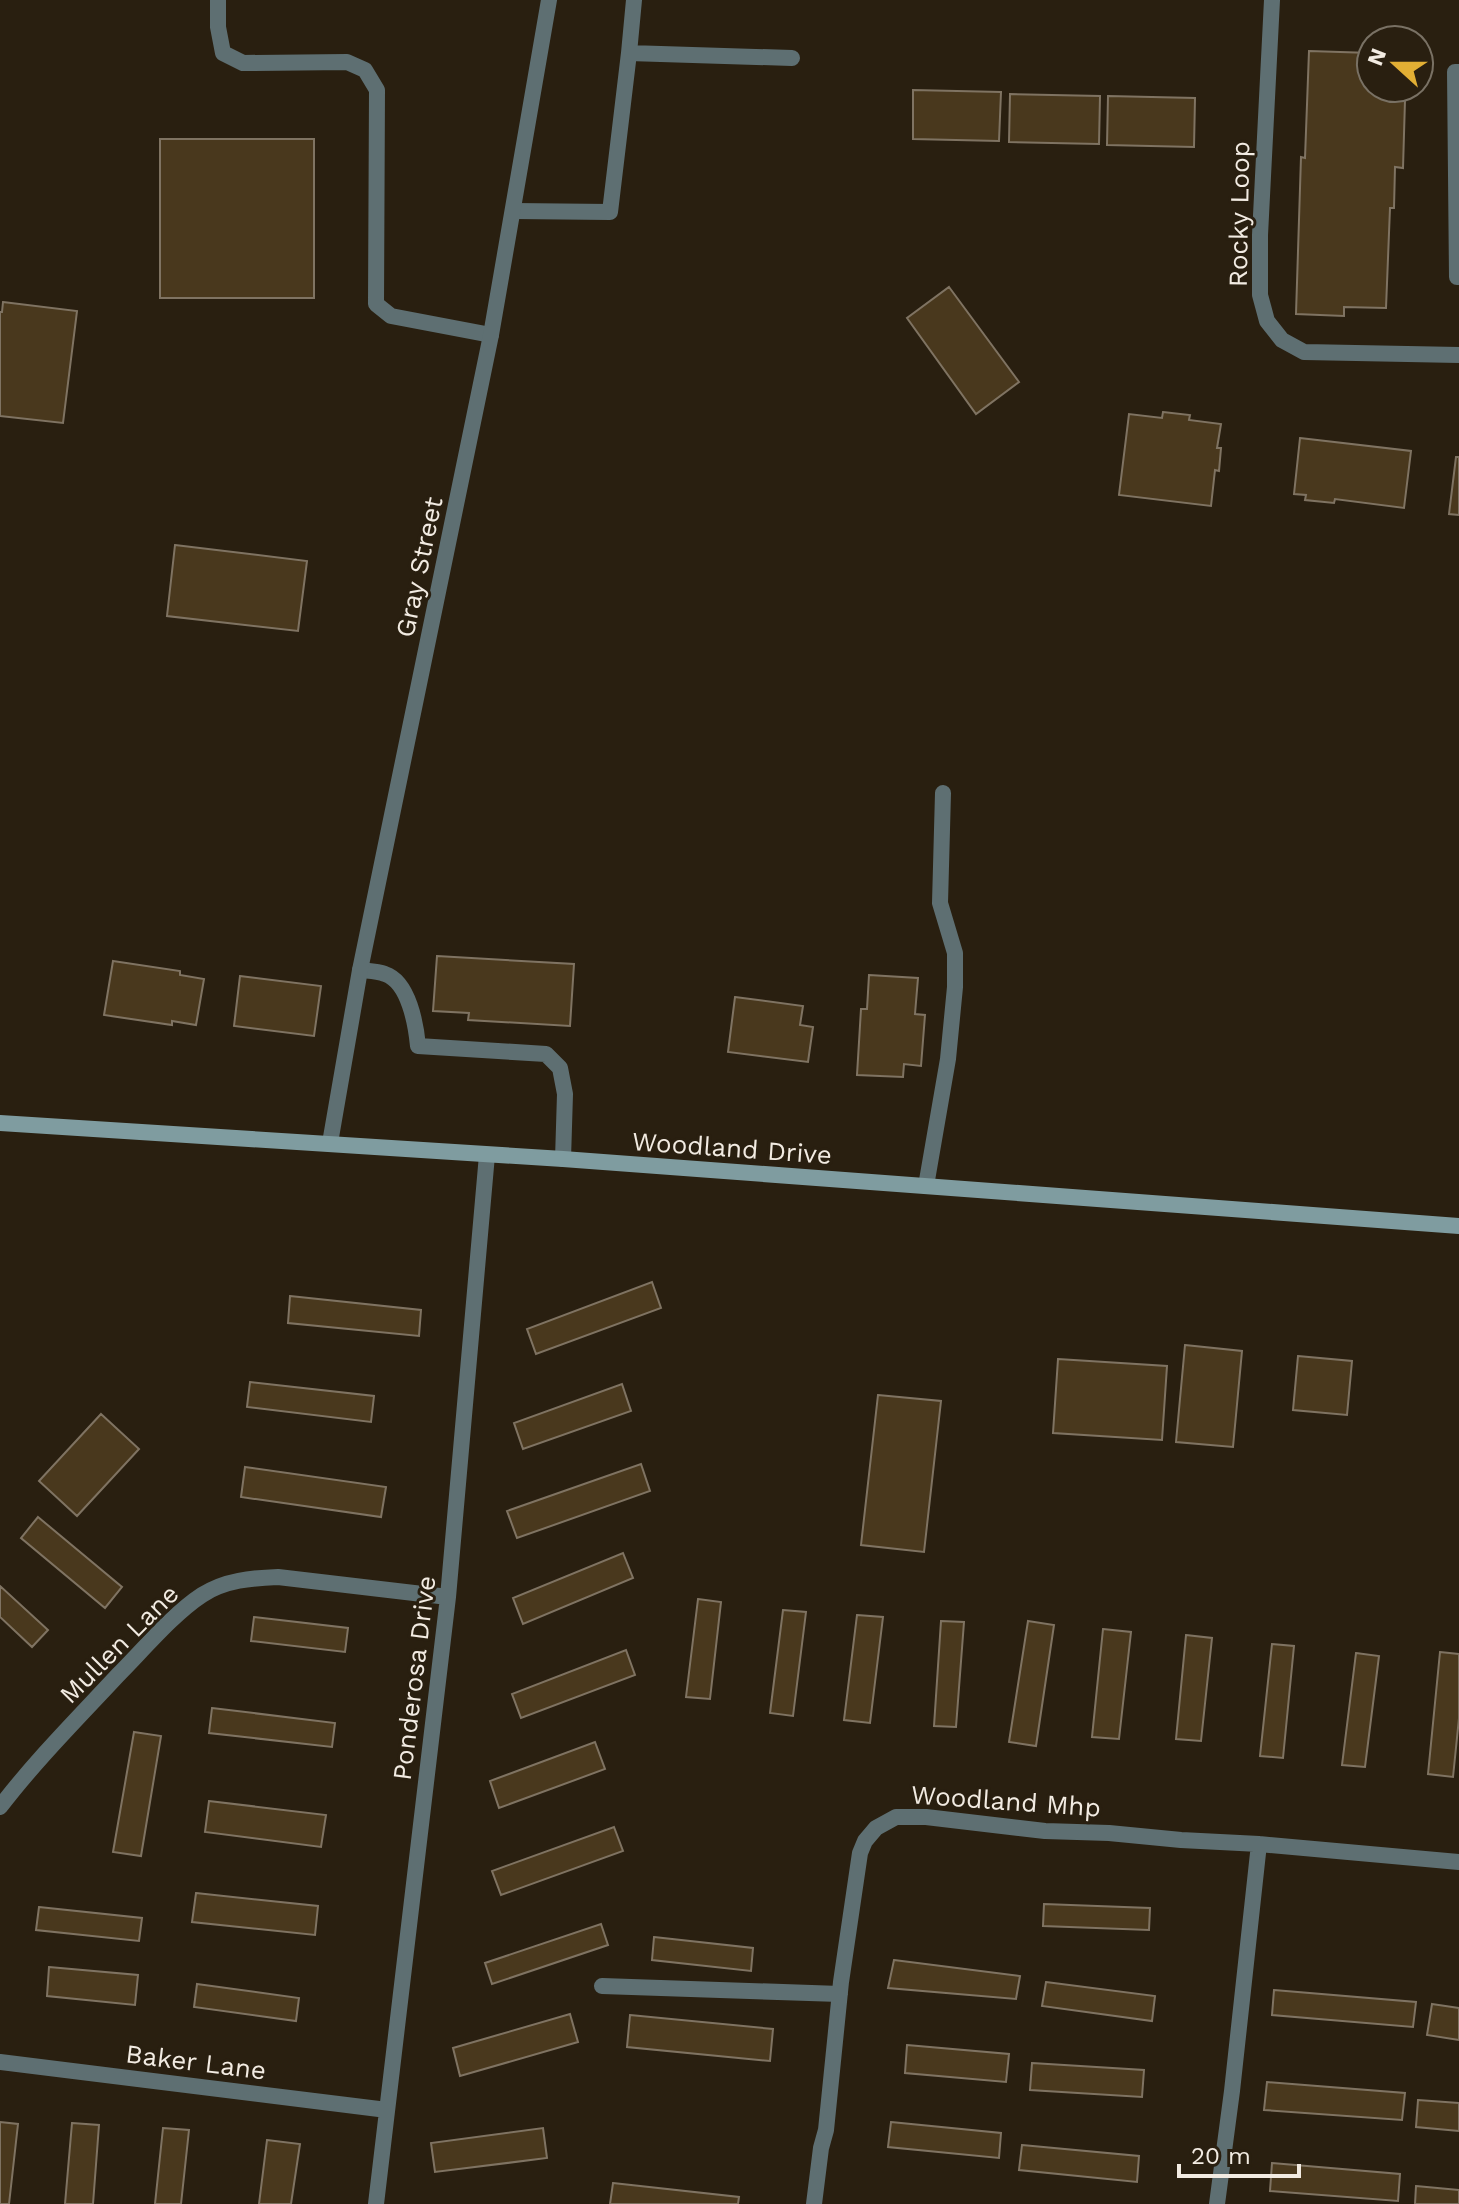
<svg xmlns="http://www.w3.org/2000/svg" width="1459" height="2204" font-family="'Work Sans',sans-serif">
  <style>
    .building { fill: #49381d; stroke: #7f7362; stroke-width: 2 }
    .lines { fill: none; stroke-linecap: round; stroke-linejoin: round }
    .lane { stroke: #5e6f72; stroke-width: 16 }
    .street { stroke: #5e6f72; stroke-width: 16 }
    .secondary { stroke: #7f9ca0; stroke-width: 16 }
    .labels { text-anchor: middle; stroke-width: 6; stroke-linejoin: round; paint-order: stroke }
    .street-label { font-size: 26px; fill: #f2ebe2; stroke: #291f10 }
  </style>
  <rect width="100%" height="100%" fill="#291f10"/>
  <!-- building -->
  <path class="building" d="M1309 51 1371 53V88H1398L1397 100H1405L1403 168 1395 167 1394 208H1390L1386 308 1344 307V316L1296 314 1301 157 1305 158Z
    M913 90 1001 92 999 141 913 139Z
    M1010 94 1100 96 1099 144 1009 142Z
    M1108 96 1195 98 1194 147 1107 145Z
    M160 139H314V298H160Z
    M949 287 1019 382 976 414 907 318Z
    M3 302 77 311 63 423 0 416V312H2Z
    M1163 412 1190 415 1189 420 1221 424 1217 448H1221L1219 471 1215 470 1211 506 1119 495 1129 414 1162 418Z
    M1300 438 1411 451 1404 508 1335 499 1334 503 1305 500 1306 495 1294 494Z
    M1456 457H1459V515L1449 514Z
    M175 545 307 561 298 631 167 616Z
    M437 956 574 964 570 1026 468 1020 469 1013 433 1011Z
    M113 961 180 971V975L204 979 196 1025 172 1021V1025L104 1015Z
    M869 975 918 978 915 1014 925 1015 921 1066 904 1064 903 1077 857 1075 861 1009H867Z
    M240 976 321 986 314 1036 234 1026Z
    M735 997 803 1006 800 1025 813 1027 808 1062 728 1052Z
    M652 1282 661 1308 536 1354 527 1329Z
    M290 1296 421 1310 419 1336 288 1323Z
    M1185 1345 1242 1351 1233 1447 1176 1442Z
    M1298 1356 1352 1361 1347 1415 1293 1410Z
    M1058 1359 1167 1366 1162 1440 1053 1433Z
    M250 1382 374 1396 371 1422 247 1407Z
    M622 1384 631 1411 523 1449 514 1423Z
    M878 1395 941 1401 924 1552 861 1545Z
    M101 1414 139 1449 77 1516 39 1481Z
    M641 1464 650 1491 517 1538 507 1511Z
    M245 1467 386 1487 381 1517 241 1497Z
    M38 1517 122 1587 105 1608 21 1538Z
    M623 1553 633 1578 523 1624 513 1598Z
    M0 1586 48 1630 32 1647 0 1617Z
    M698 1599 721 1602 710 1699 686 1697Z
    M783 1610 806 1612 793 1716 770 1713Z
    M857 1615 883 1617 870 1723 844 1720Z
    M254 1617 348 1628 345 1652 251 1641Z
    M941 1621 964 1622 956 1727 934 1726Z
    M1028 1621 1054 1625 1036 1746 1009 1742Z
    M1103 1629 1131 1632 1119 1739 1092 1737Z
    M1186 1635 1212 1638 1201 1741 1176 1739Z
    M1272 1644 1294 1646 1283 1758 1260 1756Z
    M626 1650 635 1675 521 1718 512 1694Z
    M1440 1652 1459 1654V1718L1453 1777 1428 1774Z
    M1356 1653 1379 1656 1365 1767 1342 1765Z
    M212 1708 335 1723 332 1747 209 1733Z
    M134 1732 161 1736 141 1856 113 1852Z
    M595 1742 605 1769 499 1808 490 1781Z
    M209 1801 326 1815 321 1847 205 1832Z
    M614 1827 623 1851 501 1895 492 1871Z
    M196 1893 318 1906 315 1935 192 1922Z
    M1044 1904 1150 1908 1149 1930 1043 1926Z
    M39 1907 142 1918 139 1941 36 1930Z
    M601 1924 608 1945 492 1984 485 1963Z
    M654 1937 753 1948 751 1971 652 1960Z
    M894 1960 1020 1976 1016 1999 888 1988Z
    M49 1967 138 1975 135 2005 47 1996Z
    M1046 1982 1155 1996 1152 2021 1042 2006Z
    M197 1984 299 1998 296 2021 194 2007Z
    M1274 1990 1416 2002 1413 2027 1272 2015Z
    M1432 2004 1459 2008V2040L1427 2035Z
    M570 2014 578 2042 460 2076 453 2048Z
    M630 2015 773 2029 770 2061 627 2047Z
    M907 2045 1009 2054 1006 2082 905 2073Z
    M1032 2063 1144 2070 1142 2097 1030 2090Z
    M1267 2082 1405 2093 1402 2120 1264 2110Z
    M1418 2100 1459 2103V2131L1416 2127Z
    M0 2122 18 2124 9 2204H0Z
    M891 2122 1001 2133 999 2158 888 2147Z
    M72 2123 99 2125 93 2204H65Z
    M163 2128 189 2130 181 2204H155Z
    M543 2128 547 2158 435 2172 431 2143Z
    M267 2140 300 2144 291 2204H259Z
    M1022 2145 1139 2156 1137 2182 1019 2170Z
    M1272 2163 1400 2174 1398 2201 1270 2191Z
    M613 2183 739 2197 738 2204H610Z
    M1416 2186 1459 2190V2204H1415Z"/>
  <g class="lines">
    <!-- lane -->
    <path class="lane" d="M218 0V27L223 53 243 63 347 62 365 70 377 90 376 304 391 316 491 335
      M634 0 629 53 792 58
      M1459 72H1455L1457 277H1459
      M514 211 610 212 629 53
      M360 970C368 971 377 971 385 974 409 982 416 1025 418 1046L546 1054 560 1068 565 1094 563 1159
      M926 1186 948 1059 955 987V953L940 903 943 793
      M602 1986 840 1994
      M814 2204 821 2148 826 2130 841 1982 860 1853 865 1841 876 1828 896 1817H926L1045 1831 1109 1833 1181 1840 1259 1844 1459 1862
      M1217 2204 1232 2091 1259 1844"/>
    <!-- street -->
    <path class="street" d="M1272 0 1260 235V295L1267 321 1282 340 1304 352 1459 355
      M330 1143 360 970 491 335 549 0
      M0 1807C36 1760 78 1718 118 1675 143 1650 173 1614 202 1595 225 1580 252 1578 278 1577L448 1597
      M0 2062 387 2110
      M376 2204 448 1597 487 1155"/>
    <!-- secondary -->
    <path class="secondary" d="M0 1123 563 1159 1459 1226"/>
  </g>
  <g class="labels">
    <!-- street labels -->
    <g class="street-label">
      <text transform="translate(1239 214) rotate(-89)" y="9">Rocky Loop</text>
      <text transform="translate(419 567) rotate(-78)" y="9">Gray Street</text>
      <text transform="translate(732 1148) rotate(4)" y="9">Woodland Drive</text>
      <text transform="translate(119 1644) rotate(-45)" y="9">Mullen Lane</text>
      <text transform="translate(414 1678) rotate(-83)" y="9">Ponderosa Drive</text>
      <text transform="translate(1006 1801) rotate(4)" y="9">Woodland Mhp</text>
      <text transform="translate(196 2062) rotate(7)" y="9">Baker Lane</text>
    </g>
  </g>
  <!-- north arrow -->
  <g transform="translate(1395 64) rotate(291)"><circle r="38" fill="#291f10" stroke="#797164" stroke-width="2"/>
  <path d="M0-6L14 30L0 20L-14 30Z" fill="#e2af34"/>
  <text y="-12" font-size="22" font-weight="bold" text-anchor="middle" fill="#f2ebe2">N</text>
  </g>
  <!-- scale -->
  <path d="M1179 2164v12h120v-12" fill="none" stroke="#f2ebe2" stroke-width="4"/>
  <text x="1191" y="2164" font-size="24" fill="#f2ebe2" stroke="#291f10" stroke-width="6" paint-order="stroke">20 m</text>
</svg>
